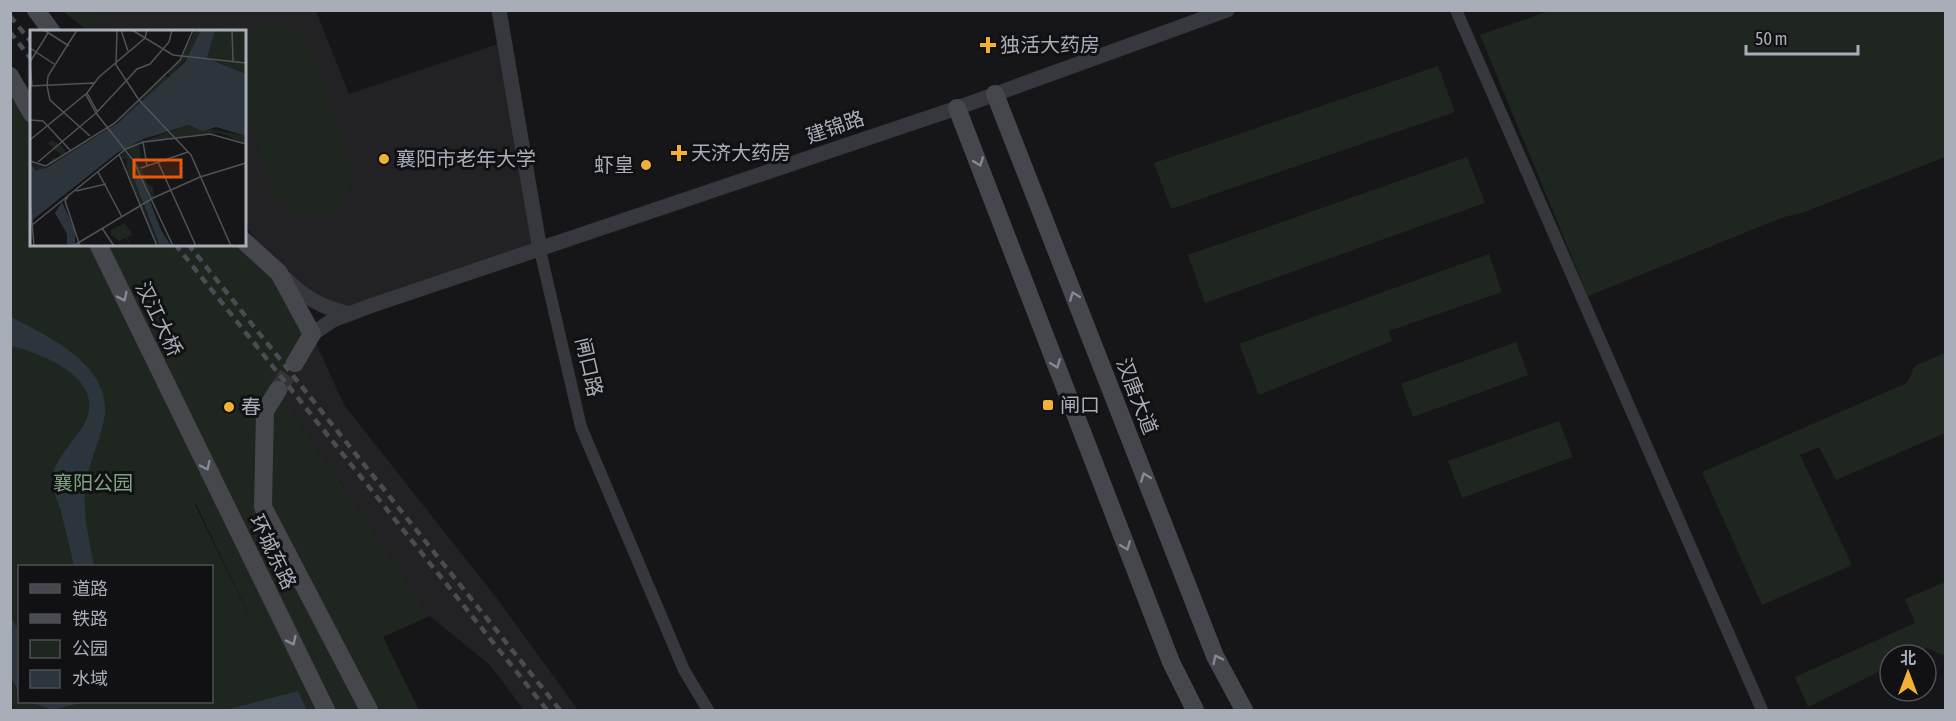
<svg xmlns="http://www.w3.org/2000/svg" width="1956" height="721" font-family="'Asap Condensed','Noto Sans SC',sans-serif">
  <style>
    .built { fill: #222225 }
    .green { fill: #1e261f; fill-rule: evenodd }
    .water { fill: #2c353c }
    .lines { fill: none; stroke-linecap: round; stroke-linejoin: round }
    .secondary-tunnel { stroke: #333438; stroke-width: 18; stroke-dasharray: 18 9; stroke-linecap: butt }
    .minor { stroke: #37383d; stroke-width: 12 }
    .tertiary { stroke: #37383d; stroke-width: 15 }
    .secondary { stroke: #45474d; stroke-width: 18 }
    .rail { stroke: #4a4c52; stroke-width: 4.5; stroke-dasharray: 8 6; stroke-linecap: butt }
    .oneway { stroke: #858993 }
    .poi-dot { fill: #f2b134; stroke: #111113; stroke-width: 2 }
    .labels { text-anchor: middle; stroke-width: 6; stroke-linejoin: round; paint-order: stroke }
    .poi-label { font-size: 20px; fill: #a8adb8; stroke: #111113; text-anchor: start }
    .street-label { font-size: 20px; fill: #a8adb8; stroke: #111113 }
    .park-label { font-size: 20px; fill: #7fa381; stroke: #111113 }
    .inset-river { fill: none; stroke: #2c353c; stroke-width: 3 }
    .inset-road { fill: none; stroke: #505258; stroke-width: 1.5 }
    .view { fill: #e8590c; fill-opacity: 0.15; stroke: #e8590c; stroke-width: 3 }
    .inset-edge { fill: none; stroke: #a8adb8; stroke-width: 3 }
  </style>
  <rect width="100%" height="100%" fill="#161618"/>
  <!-- built -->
  <path class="built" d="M102 11H316L349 94 504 42 540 250 353 314 279 273 245 224 244 32H89Z
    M312 334 344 405 495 596 578 710H524L490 665 430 616 278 390Z"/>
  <!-- green -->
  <path class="green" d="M63 11H102L89 32Z
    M1549 11H1945V157L1802 213 1784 217 1588 296 1480 35Z
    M272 25 296 29 310 43 352 169 349 193 336 208 319 216 294 213 273 196 245 103V40L256 29Z
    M1438 66 1455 112 1171 209 1154 163Z
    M10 76 31 114 32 244H244L245 240 312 334 278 390 430 616 383 637 419 710H307L298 692 225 710H11ZM196 504 262 642 195 505ZM20 566H212V702H20Z
    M1467 157 1485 203 1205 303 1188 255Z
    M1489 254 1502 292 1389 331 1392 341 1259 395 1239 344Z
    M1516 342 1528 375 1413 417 1401 384Z
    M1945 353V433L1836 480 1819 447 1800 455 1852 565 1762 605 1702 472 1907 383 1915 366Z
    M1559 421 1573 457 1462 498 1448 461Z
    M1945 582V656L1927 648 1912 655H1890V666L1808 707 1795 677 1915 623 1905 599Z"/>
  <!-- water -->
  <path class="water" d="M11 317C47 336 108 363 105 413 103 433 89 462 86 484 82 512 89 539 94 566H74C70 547 65 528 60 508 57 500 53 490 52 482 52 461 73 443 83 426 110 381 45 354 11 346Z
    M10 616 19 631V691L11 678Z
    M298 691 307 710H225Z
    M31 702H83L53 710Z"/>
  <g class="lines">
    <!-- secondary-tunnel -->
    <path class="secondary-tunnel" d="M278 390 295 363"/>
    <!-- minor -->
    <path class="minor" d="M1456 10 1762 710
      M540 250 581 427 684 670 708 710"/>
    <!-- tertiary -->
    <path class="tertiary" d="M499 10 540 250
      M286 279C305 298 323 308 350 314
      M312 334 333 320 373 305 957 108 1227 10"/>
    <!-- secondary -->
    <path class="secondary" d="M36 10 52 32
      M10 76 32 114
      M995 94 1215 656 1244 710
      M957 108 1171 662 1195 710
      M244 241 279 273 312 334 295 363
      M98 244 326 710
      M278 390 265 411 263 507 369 710"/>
    <!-- rail -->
    <path class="rail" d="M10 16 32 43
      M10 32 32 60
      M175 244 547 710
      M188 244 560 710"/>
  </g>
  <!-- one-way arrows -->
  <defs><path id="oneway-chevron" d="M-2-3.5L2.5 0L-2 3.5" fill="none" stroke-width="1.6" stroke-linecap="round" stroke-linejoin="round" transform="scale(1.5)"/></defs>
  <g class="oneway">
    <use href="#oneway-chevron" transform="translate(979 162) rotate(69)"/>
    <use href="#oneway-chevron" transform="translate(1074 296) rotate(-111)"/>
    <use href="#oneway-chevron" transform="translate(123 297) rotate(64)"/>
    <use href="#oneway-chevron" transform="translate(1056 364) rotate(69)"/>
    <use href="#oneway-chevron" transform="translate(206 466) rotate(64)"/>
    <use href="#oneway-chevron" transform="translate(1145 477) rotate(-111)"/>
    <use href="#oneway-chevron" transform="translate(1126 546) rotate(69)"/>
    <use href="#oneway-chevron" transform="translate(292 641) rotate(64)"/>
    <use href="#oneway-chevron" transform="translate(1217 659) rotate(-116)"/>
  </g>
  <!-- markers -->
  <g class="poi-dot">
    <path d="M985 36h6v6h6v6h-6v6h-6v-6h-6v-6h6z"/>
    <path d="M676 144h6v6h6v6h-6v6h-6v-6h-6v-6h6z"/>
    <circle cx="384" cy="159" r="6"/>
    <circle cx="646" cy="165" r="6"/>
    <rect x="1042" y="399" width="12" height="12" rx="3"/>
    <circle cx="229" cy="407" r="6"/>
  </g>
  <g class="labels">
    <!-- poi labels -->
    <g class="poi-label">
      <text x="1000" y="52">独活大药房</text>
      <text x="691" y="160">天济大药房</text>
      <text x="396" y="166">襄阳市老年大学</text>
      <text x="634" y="172" text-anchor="end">虾皇</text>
      <text x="1060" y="412">闸口</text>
      <text x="241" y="414">春</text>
    </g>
    <!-- street labels -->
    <g class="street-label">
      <text transform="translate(835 127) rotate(-19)" y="7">建锦路</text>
      <text transform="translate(159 319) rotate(64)" y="7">汉江大桥</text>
      <text transform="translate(589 367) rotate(77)" y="7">闸口路</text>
      <text transform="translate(1137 396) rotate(69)" y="7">汉唐大道</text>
      <text transform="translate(273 552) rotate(64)" y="7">环城东路</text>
    </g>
    <!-- park labels -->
    <g class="park-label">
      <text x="93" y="490">襄阳公园</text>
    </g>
  </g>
  <!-- overview -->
  <g transform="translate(30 30)">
    <rect width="216" height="216" fill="#161618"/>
    <path d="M165 0H171L158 26 140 46 137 43 151 30ZM185 0H216V44L188 32 169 31ZM135 45 138 48 107 78 70 105 14 138 8 140 0 133 16 136 24 127 26 130 32 126 18 113 21 110 32 116 36 123 72 103ZM159 95 216 106V114L190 103 109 114 111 127 106 131 95 117ZM94 121 111 137 118 155 123 156 124 167 112 172 130 216H127L111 177 101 183 111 175 97 142 96 129H91ZM95 193 102 204 97 207 101 216 95 208 89 211 81 205V200Z" fill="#1e261f"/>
    <path d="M171 0H185L177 28 216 44V106L186 97 173 101 159 95 113 109 87 123 0 192V133L6 140 16 138 88 93 155 32ZM111 147 131 200 141 216H130L104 149ZM32 172 45 201V216L37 214V204L25 183Z" fill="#2c353c"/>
    <path class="inset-river" d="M91 111 108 106 112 110M50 117 60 122 87 113"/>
    <path class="inset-road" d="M14 0 39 16M47 0 18 46 17 56 20 70 60 106M87 0 86 35 109 70 161 125 201 216M91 0 98 21M102 0 143 25 216 33M202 0 203 31M0 18 24 34M96 51 107 39 120 34 139 12 142 0M0 56 64 53M2 56 0 32 18 3M57 63 67 81M56 65 66 83M66 83 103 130 143 216M66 83 96 51M0 90 13 91 40 120M0 110 57 63 69 47 115 8 117 0M113 112 180 104 216 114M89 124 127 216M0 131 16 136 85 93 150 30 163 0M8 132 66 83M128 132 166 216M111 138 158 122M68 142 92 187M46 161 76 154M38 166 35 171 50 216M0 169 4 216M2 195 96 119 113 112 117 136M72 198 84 216M43 216 123 168 170 147 216 133"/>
    <path class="view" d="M104 130H151V147H104Z"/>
    <rect width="216" height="216" class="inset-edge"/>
  </g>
  <!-- border -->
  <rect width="1956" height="721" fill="none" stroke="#a8adb8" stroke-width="24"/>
  <!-- legend -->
  <rect x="18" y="565" width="195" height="138" fill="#111113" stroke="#4d4f55" stroke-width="1.5"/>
  <rect x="30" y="584" width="30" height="9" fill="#45474d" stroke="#4d4f55" stroke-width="1.5"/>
  <text x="72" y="595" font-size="18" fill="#a8adb8">道路</text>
  <rect x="30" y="614" width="30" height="9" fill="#4a4c52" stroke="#4d4f55" stroke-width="1.5"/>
  <text x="72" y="625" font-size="18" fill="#a8adb8">铁路</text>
  <rect x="30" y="640" width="30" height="18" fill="#1e261f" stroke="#4d4f55" stroke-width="1.5"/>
  <text x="72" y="655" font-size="18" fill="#a8adb8">公园</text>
  <rect x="30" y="670" width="30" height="18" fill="#2c353c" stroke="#4d4f55" stroke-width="1.5"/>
  <text x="72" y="685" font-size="18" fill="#a8adb8">水域</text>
  <!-- north arrow -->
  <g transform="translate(1908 673)"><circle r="28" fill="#111113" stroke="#4d4f55" stroke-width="1.5"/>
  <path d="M0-4.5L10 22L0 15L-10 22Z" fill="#f2b134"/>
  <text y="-9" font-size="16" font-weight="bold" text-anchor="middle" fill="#a8adb8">北</text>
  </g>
  <!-- scale -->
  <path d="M1746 45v9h112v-9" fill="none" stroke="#a8adb8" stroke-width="3"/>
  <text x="1755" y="45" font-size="18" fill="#a8adb8" stroke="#111113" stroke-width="4.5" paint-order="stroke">50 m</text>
</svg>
